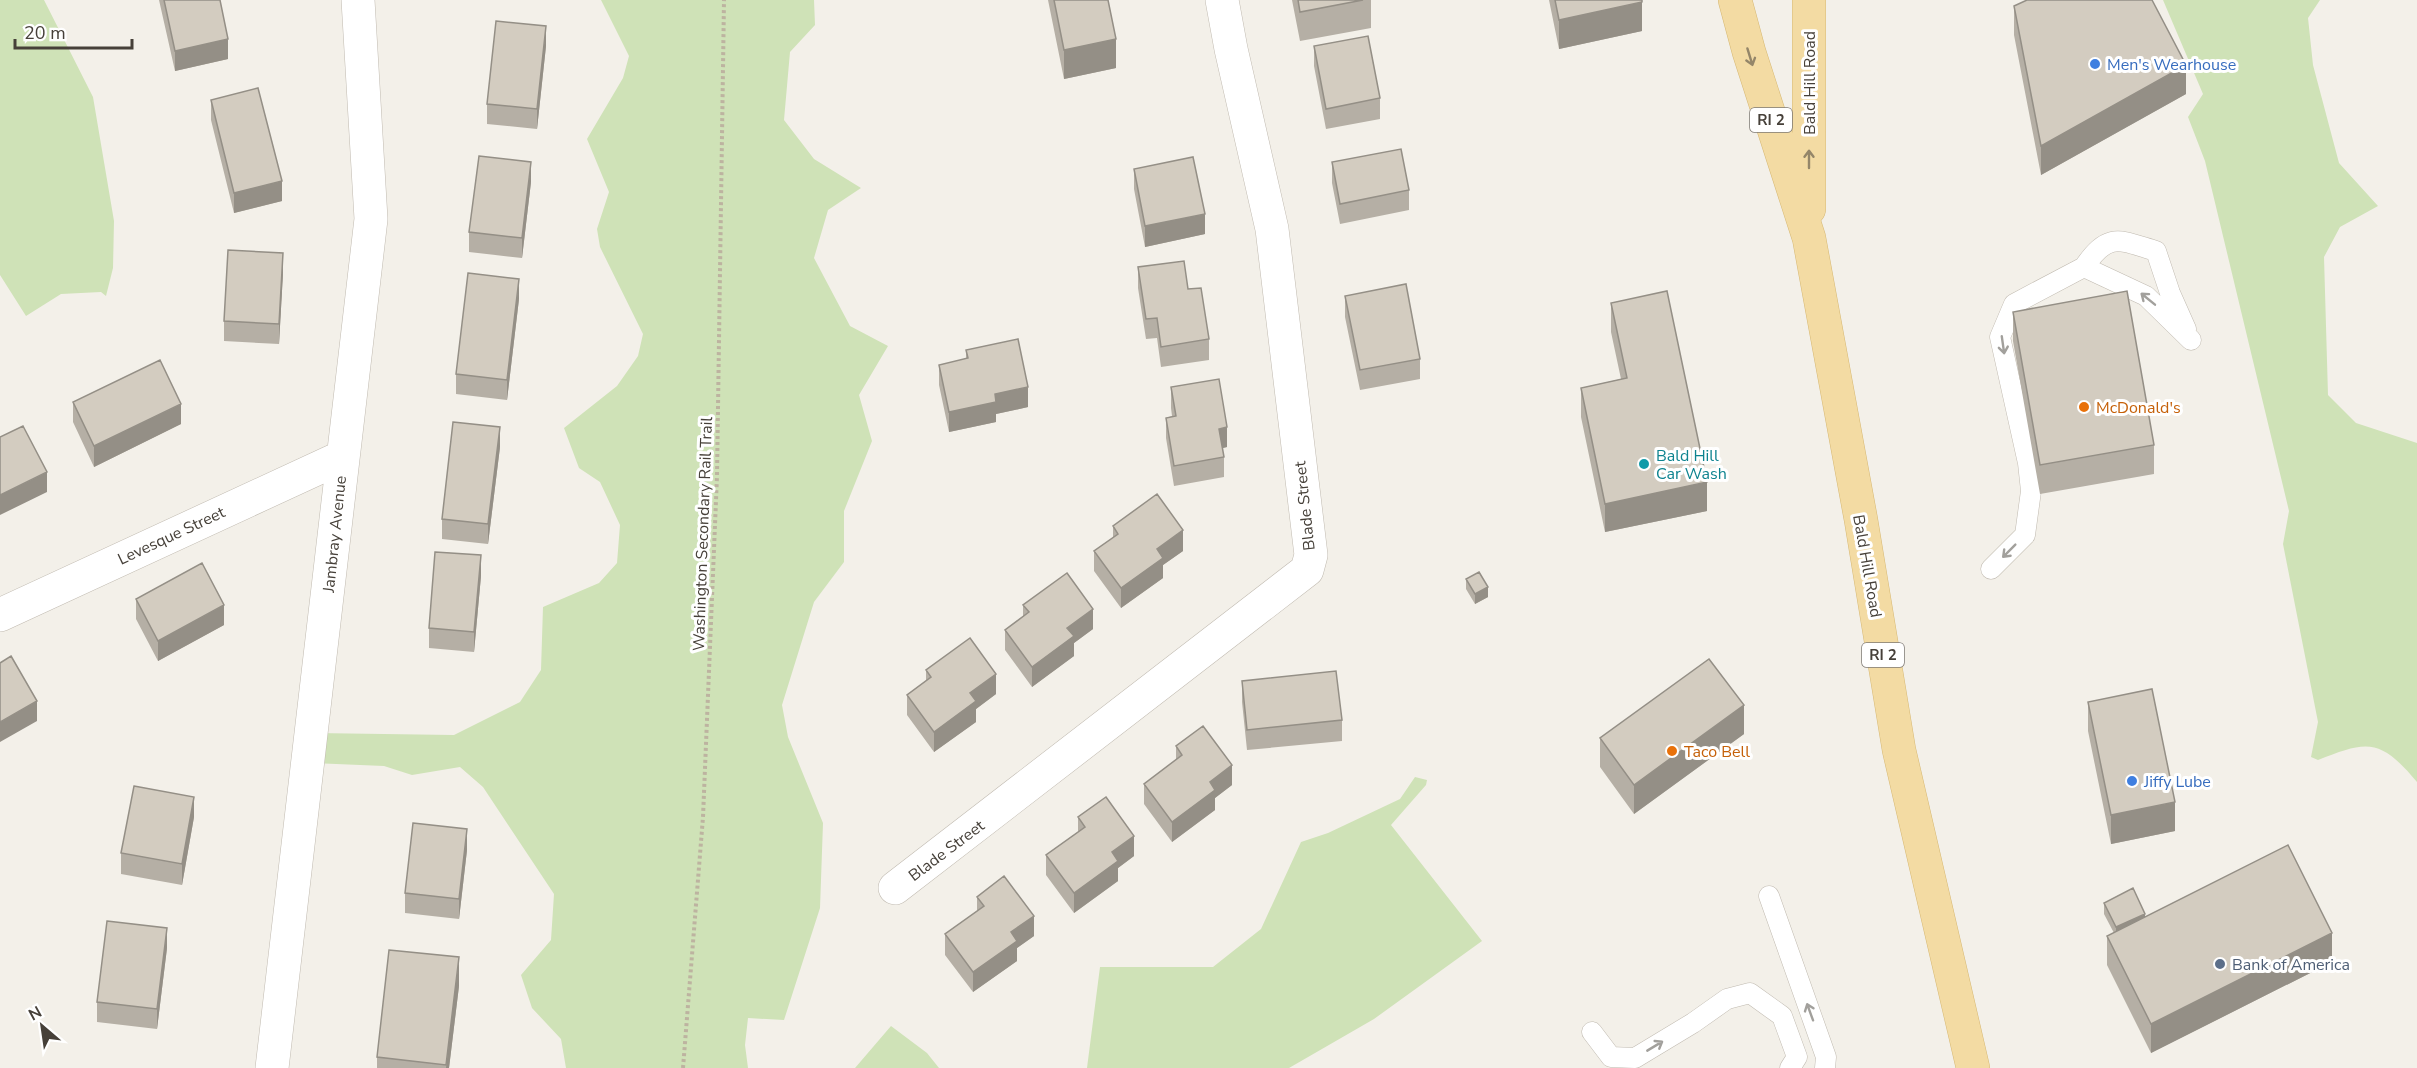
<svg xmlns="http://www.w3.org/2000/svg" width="2417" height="1068" font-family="'Nunito Sans',sans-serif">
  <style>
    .green { fill: #cfe2b7 }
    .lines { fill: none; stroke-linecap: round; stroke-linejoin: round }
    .service-casing { stroke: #c0bab0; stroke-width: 21 }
    .minor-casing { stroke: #c0bab0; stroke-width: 34 }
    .primary-casing { stroke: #d6b874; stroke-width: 34 }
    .path { stroke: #bdb3a0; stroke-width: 4; stroke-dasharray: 3 3; stroke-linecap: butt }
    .service { stroke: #fff; stroke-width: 20 }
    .minor { stroke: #fff; stroke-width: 33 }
    .primary { stroke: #f3dba3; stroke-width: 33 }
    .wall { fill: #b5afa5 }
    .shaded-wall { fill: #948f86 }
    .building { fill: #d3ccc0; stroke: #948f86; stroke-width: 1.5 }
    .oneway { stroke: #948669 }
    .oneway2 { stroke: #a2a09c }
    .shop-dot { fill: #3f7fe0; stroke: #fff; stroke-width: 2 }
    .food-dot { fill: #e8710a; stroke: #fff; stroke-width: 2 }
    .culture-dot { fill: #0f9aa8; stroke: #fff; stroke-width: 2 }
    .service-dot { fill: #5c6f8a; stroke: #fff; stroke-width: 2 }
    .labels { text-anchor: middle; stroke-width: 6; stroke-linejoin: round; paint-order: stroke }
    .shield { fill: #fff; stroke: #7e7974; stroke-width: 1.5 }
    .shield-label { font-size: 15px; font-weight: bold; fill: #464039 }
    .shop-label { font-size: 16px; fill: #366cbe; stroke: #fff; text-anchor: start }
    .street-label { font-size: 16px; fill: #464039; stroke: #fff }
    .food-label { font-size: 16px; fill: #c56008; stroke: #fff; text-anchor: start }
    .culture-label { font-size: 16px; fill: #0d838f; stroke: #fff; text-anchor: start }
    .service-label { font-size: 16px; fill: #4e5e75; stroke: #fff; text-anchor: start }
  </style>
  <rect width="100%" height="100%" fill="#f3f0e9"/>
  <!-- green -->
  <path class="green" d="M0 0H44L93 97 114 221 113 268 106 296 101 292 61 294 26 316 0 275Z
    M601 0H814L815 25 790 52 784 120 814 159 861 188 828 210 814 258 850 326 888 346 859 395 872 441 844 511V562L814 602 782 705 788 737 823 823 820 908 784 1020 748 1018 745 1045 748 1068H566L561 1039 532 1008 521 975 551 940 554 894 483 787 460 767 412 775 384 766 312 763 314 733 454 735 520 702 541 670 543 607 599 583 617 563 620 525 600 482 579 468 564 428 617 386 638 356 643 334 600 247 597 229 609 192 587 139 623 78 629 56Z
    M2163 0H2320L2308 18 2313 65 2339 163 2378 206 2340 227 2324 257 2328 395 2356 423 2417 443V782C2380 738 2368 740 2318 760L2311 757 2318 722 2283 544 2289 511 2205 161 2188 117 2203 94Z
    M1415 777 1427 780 1426 785 1391 825 1482 941 1374 1019 1289 1068H1087L1100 967H1213L1261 929 1301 842 1328 833 1400 799Z
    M891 1026 927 1053 939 1068H855Z"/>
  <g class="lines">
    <!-- service casing -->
    <g class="service-casing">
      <path id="service" d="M2084 267C2109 231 2119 240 2156 251L2170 293 2186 329
        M1991 569 2025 535 2031 491 2028 463 2000 337 2014 304 2084 267 2146 296 2191 340
        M1769 896 1826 1057 1825 1068
        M1592 1032 1611 1057 1635 1058 1693 1023 1727 999 1750 993 1782 1016 1797 1057 1790 1068"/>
    </g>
    <!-- minor casing -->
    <g class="minor-casing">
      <path id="minor" d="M0 615 342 457
        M895 888 1307 570 1311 555 1272 229 1231 49 1222 0
        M272 1068 371 219 358 0"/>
    </g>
    <!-- primary casing -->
    <g class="primary-casing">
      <path id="primary" d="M1735 0 1749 52 1809 238 1861 520 1899 750 1973 1068
        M1809 209V0"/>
    </g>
    <!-- path -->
    <path class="path" d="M683 1068 703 817 717 476 724 0"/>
    <!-- service -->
    <use href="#service" class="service"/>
    <!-- minor -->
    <use href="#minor" class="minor"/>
    <!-- primary -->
    <use href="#primary" class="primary"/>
  </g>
  <!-- wall -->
  <path class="wall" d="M159 0H220L228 59 175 71Z
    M1048 0H1108L1116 68 1064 79Z
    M1292 0H1371V28L1300 41Z
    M1549 0H1642V31L1559 49Z
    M2014 6 2186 94 2041 175 2014 35Z
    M546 46 537 129 487 124V104Z
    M1314 46 1380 98V119L1326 129 1314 66Z
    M211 100 282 201 234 213 211 120Z
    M1332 162 1409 190V210L1340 224 1332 183Z
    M1134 169 1205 234 1145 247 1134 189Z
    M531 182 522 258 469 252V232Z
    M1138 267 1188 289 1209 339V360L1161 367 1157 338 1146 339 1138 288Z
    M283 273 279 344 224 341V321Z
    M1345 296 1420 359V379L1360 390 1345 317Z
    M519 299 507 400 456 394V374Z
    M1611 303 1707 511 1605 532 1581 417V388L1621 379 1611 332Z
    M2013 312 2154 445V474L2040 494 2013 341Z
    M966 350 1028 407 996 414V422L949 432 939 385V365L966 359Z
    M1171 387 1227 447 1222 448 1224 457V477L1174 486 1166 438V418L1172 416 1171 408Z
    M73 402 181 424 94 467 73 422Z
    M500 447 488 544 442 539V519Z
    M1113 526 1183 551 1163 565V578L1121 608 1094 571V551L1113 538Z
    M481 576 474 652 429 648V628Z
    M1466 579 1488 597 1475 604 1466 589Z
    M136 599 224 625 158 661 136 619Z
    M1023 605 1093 629 1074 643V656L1032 687 1005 650V630L1023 616Z
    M926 670 996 694 976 709V722L934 752 907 715V695L926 681Z
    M1242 681 1342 720V741L1247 750 1242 702Z
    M2088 702 2175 831 2111 844 2088 731Z
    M1744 734 1634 814 1600 767V738Z
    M1176 746 1232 785 1215 798V810L1172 842 1144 804V784L1176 760Z
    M194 817 182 885 121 874V853Z
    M1078 817 1134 856 1118 868V881L1074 913 1046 875V855L1078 832Z
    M467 850 459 919 405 913V893Z
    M977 897 1034 936 1017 948V961L973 992 945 955V934L977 911Z
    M2104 903 2145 917 2332 962 2151 1053 2107 965V936L2114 933 2104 914Z
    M167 948 157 1029 97 1022V1002Z
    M459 986 449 1068H377V1057Z"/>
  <!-- shaded-wall -->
  <path class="shaded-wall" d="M1642 2V31L1559 49V20Z
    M546 26V46L537 129V109Z
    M228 39V59L175 71V51Z
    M1116 39V68L1064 79V50Z
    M2186 65V94L2041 175V146Z
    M531 162V182L522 258V238Z
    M282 181V201L234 213V193Z
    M1205 214V234L1145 247V226Z
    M283 253V273L279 344V324Z
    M519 279V299L507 400V380Z
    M1028 387V407L996 414V422L949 432V412L995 394Z
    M181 404V424L94 467V446Z
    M500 427V447L488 544V524Z
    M1227 427V447L1219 449V429Z
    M47 472V492L0 515V495Z
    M1707 482V511L1605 532V504Z
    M1183 530V551L1163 565V578L1121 608V588L1157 549Z
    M481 555V576L474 652V632Z
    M1488 587V597L1475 604V594Z
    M224 605V625L158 661V641Z
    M1093 609V629L1074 643V656L1032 687V667L1067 628Z
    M996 674V694L976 709V722L934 752V732L970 693Z
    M37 701V721L0 742V722Z
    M1744 705V734L1634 814V785Z
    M1232 765V785L1215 798V810L1172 842V822L1210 782Z
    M194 797V817L182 885V864Z
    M2175 802V831L2111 844V815Z
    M467 829V850L459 919V899Z
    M1134 836V856L1118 868V881L1074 913V893L1112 852Z
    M2145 914V924L2116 938V927Z
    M1034 916V936L1017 948V961L973 992V972L1011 932Z
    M167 928V948L157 1029V1009Z
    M2332 933V962L2151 1053V1024Z
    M459 957V986L449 1068H446Z"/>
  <!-- building -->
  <path class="building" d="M164 0H220L228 39 175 51Z
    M1054 0H1108L1116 39 1064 50Z
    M1298 0H1363L1300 12Z
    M1555 0H1642V2L1559 20Z
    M2027 0H2152L2186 65 2041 146 2014 6Z
    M496 21 546 26 537 109 487 104Z
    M1368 36 1380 98 1326 109 1314 46Z
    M258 88 282 181 234 193 211 100Z
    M1401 149 1409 190 1340 204 1332 162Z
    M479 156 531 162 522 238 469 232Z
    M1193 157 1205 214 1145 226 1134 169Z
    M228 250 283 253 279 324 224 321Z
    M1184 261 1188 289 1201 288 1209 339 1161 347 1157 318 1146 319 1138 267Z
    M468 273 519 279 507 380 456 374Z
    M1406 284 1420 359 1360 370 1345 296Z
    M1667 291 1707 482 1605 504 1581 388 1627 378 1611 303Z
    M2127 291 2154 445 2040 465 2013 312Z
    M1018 339 1028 387 995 394 996 402 949 412 939 365 968 358 966 350Z
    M160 360 181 404 94 446 73 402Z
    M1219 379 1227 427 1219 429 1224 457 1174 466 1166 418 1176 416 1171 387Z
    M453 422 500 427 488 524 442 519Z
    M23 426 47 472 0 495V437Z
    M1157 494 1183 530 1157 549 1163 558 1121 588 1094 551 1118 534 1113 526Z
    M435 552 481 555 474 632 429 628Z
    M202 563 224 605 158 641 136 599Z
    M1479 572 1488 587 1475 594 1466 579Z
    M1067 573 1093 609 1067 628 1074 636 1032 667 1005 630 1029 612 1023 605Z
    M970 638 996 674 970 693 976 701 934 732 907 695 931 677 926 670Z
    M11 656 37 701 0 722V663Z
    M1709 659 1744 705 1634 785 1600 738Z
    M1336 671 1342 720 1247 730 1242 681Z
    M2152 689 2175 802 2111 815 2088 702Z
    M1203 726 1232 765 1210 782 1215 790 1172 822 1144 784 1182 755 1176 746Z
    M134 786 194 797 182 864 121 853Z
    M1106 797 1134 836 1112 852 1118 861 1074 893 1046 855 1085 827 1078 817Z
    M413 823 467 829 459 899 405 893Z
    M2288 845 2332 933 2151 1024 2107 936Z
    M1004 876 1034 916 1011 932 1017 941 973 972 945 934 984 906 977 897Z
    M2133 888 2145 914 2116 927 2104 903Z
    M107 921 167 928 157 1009 97 1002Z
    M389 950 459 957 446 1065 377 1057Z"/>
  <!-- one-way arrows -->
  <defs><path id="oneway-shaft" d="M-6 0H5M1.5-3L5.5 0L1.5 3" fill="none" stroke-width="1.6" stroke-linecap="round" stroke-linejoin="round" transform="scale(1.5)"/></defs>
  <g class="oneway">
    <use href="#oneway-shaft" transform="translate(1750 57) rotate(73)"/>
    <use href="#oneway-shaft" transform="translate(1809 159) rotate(-90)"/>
  </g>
  <g class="oneway2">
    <use href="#oneway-shaft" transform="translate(2148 299) rotate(-141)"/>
    <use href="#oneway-shaft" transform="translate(2003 345) rotate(82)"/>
    <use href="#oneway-shaft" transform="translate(2009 551) rotate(135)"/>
    <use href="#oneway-shaft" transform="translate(1810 1012) rotate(-110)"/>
    <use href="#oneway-shaft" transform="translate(1655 1046) rotate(-31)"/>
  </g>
  <!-- markers -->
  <g class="shop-dot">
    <circle cx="2095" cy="64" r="6"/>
    <circle cx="2132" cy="781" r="6"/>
  </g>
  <g class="food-dot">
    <circle cx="2084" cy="407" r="6"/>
    <circle cx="1672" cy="751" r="6"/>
  </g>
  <circle class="culture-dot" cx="1644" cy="464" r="6"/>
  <circle class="service-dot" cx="2220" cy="964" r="6"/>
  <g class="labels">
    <!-- shield labels -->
    <g class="shield">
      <rect x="1750" y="108" width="42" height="24" rx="4.5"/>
      <rect x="1862" y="643" width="42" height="24" rx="4.5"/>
    </g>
    <g class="shield-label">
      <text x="1771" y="125">RI 2</text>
      <text x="1883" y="660">RI 2</text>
    </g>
    <!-- shop labels -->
    <g class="shop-label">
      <text x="2107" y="70">Men's Wearhouse</text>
      <text x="2144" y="787">Jiffy Lube</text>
    </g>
    <!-- street labels -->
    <g class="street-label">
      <text transform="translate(1809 83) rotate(-90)" y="6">Bald Hill Road</text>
      <text transform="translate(1304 506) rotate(-96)" y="6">Blade Street</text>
      <text transform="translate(334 534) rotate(-84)" y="6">Jambray Avenue</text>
      <text transform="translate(702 534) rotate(-88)" y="6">Washington Secondary Rail Trail</text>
      <text transform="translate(171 535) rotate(-25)" y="6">Levesque Street</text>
      <text transform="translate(1868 566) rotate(80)" y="6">Bald Hill Road</text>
      <text transform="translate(946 850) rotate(-37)" y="6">Blade Street</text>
    </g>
    <!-- food labels -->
    <g class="food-label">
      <text x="2096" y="413">McDonald's</text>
      <text x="1684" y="757">Taco Bell</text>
    </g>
    <!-- culture labels -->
    <g class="culture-label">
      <text x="1656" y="461">Bald Hill<tspan x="1656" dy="18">Car Wash</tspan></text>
    </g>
    <!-- service labels -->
    <g class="service-label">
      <text x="2232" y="970">Bank of America</text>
    </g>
  </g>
  <!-- north arrow -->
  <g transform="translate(42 1026) rotate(331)" stroke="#ffffff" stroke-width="4.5" paint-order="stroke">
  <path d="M0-4.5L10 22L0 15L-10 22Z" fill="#464039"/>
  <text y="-9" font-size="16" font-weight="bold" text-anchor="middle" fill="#464039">N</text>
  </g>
  <!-- scale -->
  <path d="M15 39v9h117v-9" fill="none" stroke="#464039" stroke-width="3"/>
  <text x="24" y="39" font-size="18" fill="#464039" stroke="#ffffff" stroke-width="4.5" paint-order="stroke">20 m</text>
</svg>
